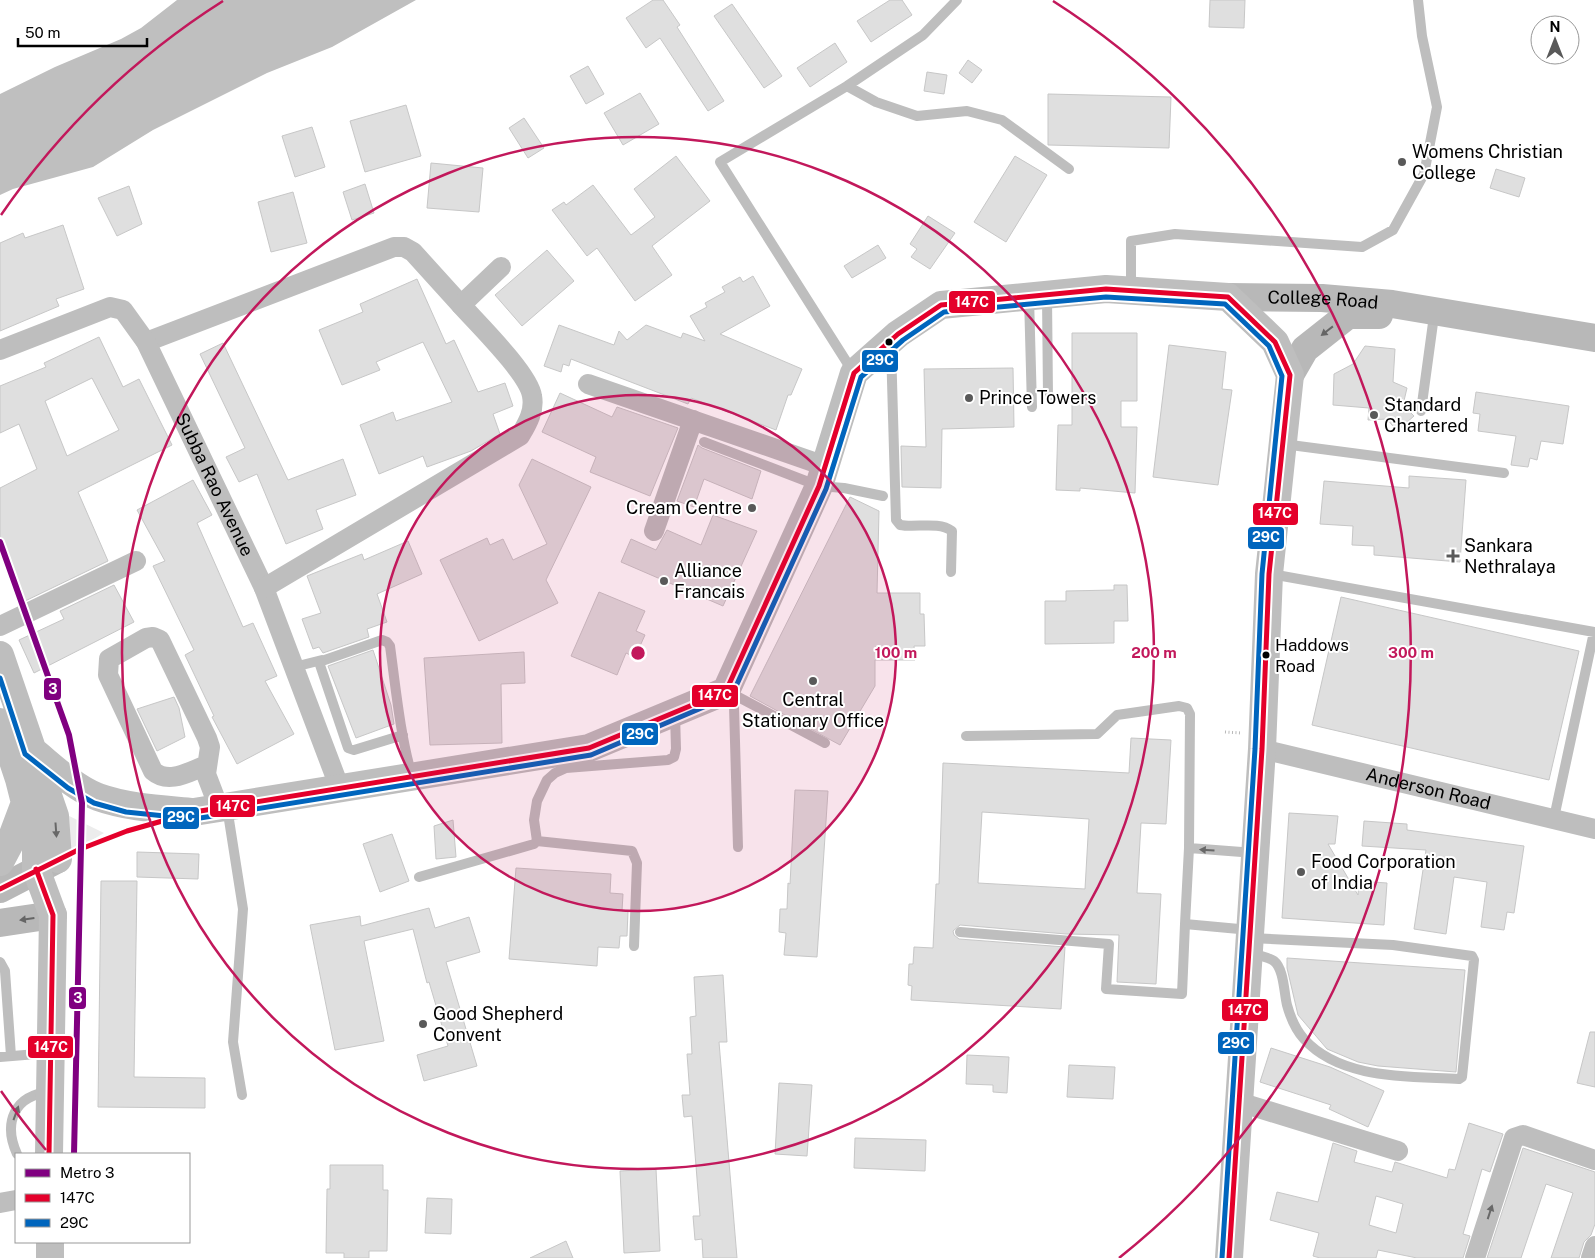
<svg xmlns="http://www.w3.org/2000/svg" width="1595" height="1258" font-family="'Public Sans',sans-serif">
  <style>
    .green { fill: #ececec }
    .water { fill: #bfbfbf }
    .building { fill: #dfdfdf; stroke: #c7c7c7; fill-rule: evenodd }
    .lines { fill: none; stroke-linecap: round; stroke-linejoin: round }
    .path { stroke: #b9b9b9; stroke-width: 3; stroke-dasharray: 1 2.5; stroke-linecap: butt }
    .service { stroke: #bebebe; stroke-width: 10 }
    .minor { stroke: #bebebe; stroke-width: 20 }
    .secondary { stroke: #b8b8b8; stroke-width: 28 }
    .primary { stroke: #bebebe; stroke-width: 28 }
    .bus-1-casing { stroke: #fff; stroke-width: 9 }
    .bus-2-casing { stroke: #fff; stroke-width: 9 }
    .bus-1 { stroke: #e4002b; stroke-width: 5 }
    .bus-2 { stroke: #0065bd; stroke-width: 5 }
    .metro-1-casing { stroke: #fff; stroke-width: 10 }
    .metro-1 { stroke: #800080; stroke-width: 6 }
    .oneway { fill: #656565 }
    .oneway2 { fill: #686868 }
    .ring { fill: none; stroke: #c2185b; stroke-width: 2.5 }
    .poi-dot { fill: #595959; stroke: #fff; stroke-width: 2 }
    .bus-dot { fill: #000; stroke: #fff; stroke-width: 2 }
    .labels { text-anchor: middle; stroke-width: 4; stroke-linejoin: round; paint-order: stroke }
    .bus-label { font-size: 17px; fill: #000; stroke: #fff; text-anchor: start }
    .poi-label { font-size: 18px; fill: #000; stroke: #fff; text-anchor: start }
    .street-label { font-size: 18px; fill: #000; stroke: #fff }
    .centre { fill: #c2185b; stroke: #fff; stroke-width: 2.5 }
    .ring-label { font-size: 15px; text-anchor: middle; font-weight: bold; fill: #c2185b; stroke: #fff; stroke-width: 4; stroke-linejoin: round; paint-order: stroke }
    .line-badge { stroke: #fff; stroke-width: 2 }
    .badge-label { font-size: 14px; text-anchor: middle; font-weight: bold; fill: #fff }
  </style>
  <rect width="100%" height="100%" fill="#fff"/>
  <!-- green -->
  <path class="green" d="M61 812 104 833 56 861Z"/>
  <!-- water -->
  <path class="water" d="M177 0H416L332 47 267 73 153 130 93 167 13 189 0 195V94L55 67 121 39 141 28Z"/>
  <!-- building -->
  <path class="building" d="M653 0H663L680 25 677 27 724 101 708 111 660 38 646 48 626 18Z
    M890 0H902L912 15 871 42 857 21Z
    M1210 0H1245L1244 28 1209 27Z
    M732 4 782 76 764 88 714 16Z
    M835 43 847 62 810 87 797 68Z
    M968 60 982 70 972 83 959 73Z
    M588 66 604 94 586 104 570 76Z
    M927 72 947 75 944 94 924 91Z
    M640 93 659 124 623 145 604 113Z
    M1048 94 1171 97 1169 148 1048 145Z
    M406 105 421 156 365 172 350 121Z
    M524 118 544 148 528 158 509 128Z
    M312 127 325 167 295 177 282 136Z
    M676 156 710 201 652 246 672 275 635 301 597 248 587 256 552 210 564 202 566 205 593 185 631 235 655 217 634 189Z
    M1015 156 1047 175 1006 242 974 222Z
    M431 163 483 168 479 212 427 208Z
    M1496 169 1525 178 1519 197 1490 188Z
    M365 184 374 213 352 220 343 192Z
    M129 186 142 224 117 236 98 198Z
    M293 192 307 243 271 252 258 202Z
    M928 216 955 233 930 269 911 257 917 249 910 244Z
    M63 225 84 289 56 299 59 306 0 331V243L23 233 25 238Z
    M878 245 886 258 852 278 844 266Z
    M547 250 574 281 522 326 495 295Z
    M753 276 770 306 720 334 802 369 791 395H788L776 430 691 398 688 404 571 359 569 366 563 364 561 372 544 366 559 325 614 345 619 331 627 340 646 325 681 338 683 333 705 341 690 316 707 307 705 303 725 292 722 287 740 277 743 282Z
    M417 279 446 344 454 340 478 392 505 383 513 406 493 414 500 434 471 451 427 467 423 456 379 474 360 425 393 412 396 421 452 402 423 342 376 362 380 370 342 385 319 330 363 312 360 304Z
    M1072 333H1137V401H1121V427H1137L1135 493 1080 488V491L1056 490 1058 425H1072Z
    M99 337 123 387 139 379 172 445 78 492 108 561 23 602 0 552V488L37 469 19 424 0 433V386L46 367 44 363ZM92 378 119 430 67 456 45 401Z
    M223 343 288 480 343 459 356 495 316 510 323 529 286 544 257 474 239 482 226 457 245 448 200 354Z
    M1169 345 1226 352 1222 389 1232 390 1218 485 1153 477Z
    M1365 346 1395 349 1393 382 1407 388 1403 405 1414 416 1397 431 1387 419 1368 420 1369 408 1333 405 1334 374 1353 364Z
    M1013 368 1014 427 942 429 941 488 902 487 901 446 926 447 924 369Z
    M1476 392 1569 406 1563 444 1541 441 1537 460 1530 458 1528 467 1511 465 1516 436 1478 431 1480 414 1473 413Z
    M560 393 612 417 617 407 678 428 650 496 590 472 596 457 542 432Z
    M698 445 702 448 761 471 752 499 704 479 694 507 677 501Z
    M532 459 591 487 546 580 558 603 479 641 440 560 487 538 490 545 503 539 513 560 547 544 519 485Z
    M1409 476 1466 480 1460 562 1374 555V546L1352 545 1353 526 1320 524 1324 481 1409 488Z
    M193 480 212 515 197 523 243 627 253 623 277 676 265 681 294 734 237 764 212 717 214 716 185 655 194 650 153 566 165 561 137 510Z
    M850 497 879 511 877 593H920V614H924L925 646H914L915 660H875V686L840 745 750 696Z
    M713 515 757 531 723 606 621 562 631 539 656 550 667 530 701 545Z
    M408 541 422 574 377 594 387 622 367 629 369 637 323 653 319 647 313 649 302 619 321 613 307 576 362 554 364 560Z
    M114 585 134 622 34 673 19 640 64 619 60 611Z
    M1114 585H1127L1128 621H1114V643L1045 644V601H1066V591L1114 590Z
    M599 592 645 611 636 631 645 635 635 657 626 653 617 675 571 656Z
    M1341 597 1579 651 1549 780 1312 725Z
    M373 650 391 705 394 724 356 738 328 666Z
    M524 652 525 683 501 684 502 743 430 745 424 658Z
    M174 697 179 708 185 737 157 751 137 709Z
    M1131 738 1171 740 1166 824 1141 823 1137 893 1161 894 1156 984 1117 982 1119 935 1066 934 960 925 953 931 954 935 959 939 1065 947 1061 1009 911 1000 912 986 908 985 909 964H913L914 947 933 948 936 884H939L943 763 1129 773ZM982 812 1089 819 1085 889 978 883Z
    M795 790 828 791 817 957 784 955 786 933 779 932 780 909H787L788 883 790 884Z
    M1289 813 1338 816 1335 844H1328L1358 895 1359 881 1387 883 1384 925 1282 918Z
    M453 820 456 857 436 859 434 826Z
    M1364 821 1407 824V830L1524 846 1514 913 1507 912 1504 930 1481 927 1487 882 1454 877 1446 934 1414 929 1426 850 1362 846Z
    M392 834 409 881 380 892 363 844Z
    M137 852 199 854 198 879 137 877Z
    M516 868 611 874 610 893 623 894 622 911H628L627 936H620L619 948 598 947 597 966 509 959Z
    M101 881H137L134 1077 205 1078V1108L98 1107Z
    M429 908 435 928 469 917 480 952 446 962 477 1066 424 1081 417 1055 448 1046 429 982 427 983 413 929 364 941 384 1041 335 1050 310 925 360 916 361 926Z
    M1287 958 1465 970 1456 1072 1378 1066 1358 1062 1327 1049 1298 1015 1287 968Z
    M723 975 727 1042H719L737 1258H703L702 1239 695 1240 693 1216H700L692 1116 684 1117 682 1095H690L687 1054H692L690 1017 696 1016 694 977Z
    M1590 1032H1595V1087L1577 1083Z
    M1271 1048 1330 1067 1384 1091 1368 1127 1329 1109 1331 1105 1260 1082Z
    M967 1055 1009 1057 1007 1093 993 1092V1085L966 1084Z
    M1069 1065 1115 1067 1113 1099 1067 1097Z
    M779 1083 812 1085 807 1156 775 1154Z
    M1469 1123 1503 1134 1490 1172 1482 1169 1463 1234 1470 1236 1463 1258H1417L1378 1250 1376 1258H1320L1313 1256 1319 1233 1270 1220 1277 1192 1318 1202 1333 1143 1357 1151 1354 1162 1392 1172 1395 1162 1447 1178 1449 1169 1455 1170ZM1376 1196 1403 1204 1396 1233 1369 1225Z
    M855 1138 926 1140 925 1171 854 1168Z
    M1523 1148 1595 1172V1224L1591 1235 1584 1242 1579 1258H1551L1573 1193 1546 1184 1521 1258H1487Z
    M330 1165H383V1190H388L387 1251H369V1258H344V1253H326L327 1189H330Z
    M656 1169 660 1251 624 1253 620 1171Z
    M427 1198 452 1199 451 1234 425 1233Z
    M566 1241 573 1258H530Z"/>
  <g class="lines">
    <!-- path -->
    <path class="path" d="M1225 732 1242 733"/>
    <!-- service -->
    <path class="service" d="M847 86 876 102 917 116 967 111 1002 120 1069 169
      M1131 290V241L1175 234 1362 247 1393 230 1424 174 1437 107 1422 36 1418 0
      M1047 296 1048 397
      M1029 297 1032 407
      M891 346 896 520 900 525C916 528 938 521 952 531L951 572
      M853 372 720 162 847 86 923 35 957 0
      M1421 411 1433 323
      M704 442 819 486 844 488 883 496
      M1283 444 1504 473
      M1271 574 1594 632 1554 818
      M294 667 322 660
      M727 691 825 743
      M721 698 734 706 738 847
      M403 735 354 750 348 748 319 662 382 640 387 642 390 646C396 690 400 734 412 776
      M966 736 1097 734 1117 715 1179 706 1187 708 1190 714 1189 848
      M227 807 243 909 233 1042 242 1095
      M537 841 632 851 637 863 634 946
      M419 877 534 844 537 841 534 820 537 801 547 780 555 773 566 768 668 760 674 757 676 749 675 714
      M1250 930 1185 924 1189 848 1255 853
      M960 932 1109 944 1106 989 1182 994 1185 924
      M1249 952C1256 955 1268 957 1274 961 1284 969 1284 993 1287 1005 1290 1016 1296 1030 1304 1039 1341 1080 1409 1076 1459 1079L1462 1077 1474 960 1472 956 1393 945 1251 938
      M0 962 5 971 11 1056
      M0 1057 49 1053
      M17 1154C3 1123 14 1095 50 1092"/>
    <!-- minor -->
    <g class="minor">
      <path d="M146 342 394 247H404L413 252 461 305"/>
      <path id="s1" d="M0 350 110 307 123 310 146 342 264 588 340 789"/>
      <path d="M588 384 825 466"/>
      <path d="M654 531 693 420"/>
      <path d="M264 588 520 436C527 424 535 411 532 396 529 374 478 324 461 305L501 267"/>
      <path d="M0 626 136 561"/>
      <path id="s2" d="M1262 749 1595 829"/>
      <path d="M207 765C190 771 169 785 153 771L108 675 109 659 146 638 153 637 160 640 207 738 210 747 206 774 219 808"/>
      <path d="M1239 1102 1398 1151"/>
      <path d="M0 1203 16 1200"/>
      <path d="M1475 1258 1514 1138 1523 1135 1595 1160"/>
      <path d="M1591 1258 1595 1246"/>
    </g>
    <!-- secondary -->
    <g class="secondary">
      <path id="s3" d="M1228 297 1322 298 1392 304 1595 338"/>
      <path d="M1290 375 1305 349 1348 315H1379"/>
      <path d="M0 889 56 860"/>
      <path d="M0 923 53 915"/>
    </g>
    <!-- primary -->
    <path class="primary" d="M0 655 55 816 58 859
      M0 722 19 779 36 846V869L53 915 49 1154
      M32 750C52 766 73 787 98 797 129 808 162 809 194 812L589 748 726 691 819 486 854 373 898 334 941 305 1106 289 1228 297 1275 342 1290 375 1269 574 1262 749 1229 1258
      M0 862 9 845 26 800
      M50 1242V1258"/>
    <!-- bus-1 casing -->
    <g class="bus-1-casing">
      <path id="bus-1" d="M36 869 53 915 49 1154
        M0 889 78 850 127 831 194 812 589 748 726 691 819 486 854 373 898 334 941 305 1106 289 1228 297 1275 342 1290 375 1269 574 1262 749 1229 1258"/>
    </g>
    <!-- bus-2 casing -->
    <g class="bus-2-casing">
      <path id="bus-2" d="M0 678 25 754 68 788 94 803 126 812 194 819 591 755 732 695 826 489 861 377 903 340 944 312 1106 297 1225 304 1269 346 1282 376 1262 574 1255 749 1222 1258"/>
    </g>
    <!-- bus-1 -->
    <use href="#bus-1" class="bus-1"/>
    <!-- bus-2 -->
    <use href="#bus-2" class="bus-2"/>
    <!-- metro-1 casing -->
    <g class="metro-1-casing">
      <path id="metro-1" d="M0 542 69 735 82 803 74 1154"/>
    </g>
    <!-- metro-1 -->
    <use href="#metro-1" class="metro-1"/>
  </g>
  <!-- one-way arrows -->
  <defs><path id="oneway-solid" d="M-6-.8H1V-3.2L6.5 0L1 3.2V.8H-6Z" transform="scale(1.25)"/></defs>
  <g class="oneway">
    <use href="#oneway-solid" transform="translate(1327 331) rotate(142)"/>
    <use href="#oneway-solid" transform="translate(27 919) rotate(172)"/>
  </g>
  <g class="oneway2">
    <use href="#oneway-solid" transform="translate(56 830) rotate(86)"/>
    <use href="#oneway-solid" transform="translate(1207 850) rotate(-176)"/>
    <use href="#oneway-solid" transform="translate(16 1113) rotate(-70)"/>
    <use href="#oneway-solid" transform="translate(1490 1212) rotate(-72)"/>
  </g>
  <!-- distance rings -->
  <circle cx="638" cy="653" r="258" fill="#c2185b" fill-opacity=".12"/>
  <g class="ring">
    <circle cx="638" cy="653" r="258"/>
    <circle cx="638" cy="653" r="516"/>
    <path d="M46 1150A773 773 0 0 1 1 1091M1 215A773 773 0 0 1 223 1M1053 1A773 773 0 0 1 1119 1258"/>
  </g>
  <!-- markers -->
  <g class="poi-dot">
    <circle cx="1402" cy="162" r="5"/>
    <circle cx="969" cy="398" r="5"/>
    <circle cx="1374" cy="415" r="5"/>
    <circle cx="752" cy="508" r="5"/>
    <path d="M1450.5 548.5h5v5h5v5h-5v5h-5v-5h-5v-5h5z"/>
    <circle cx="664" cy="581" r="5"/>
    <circle cx="813" cy="681" r="5"/>
    <circle cx="1301" cy="872" r="5"/>
    <circle cx="423" cy="1024" r="5"/>
  </g>
  <g class="bus-dot">
    <circle cx="889" cy="342" r="4.5"/>
    <circle cx="1266" cy="655" r="4.5"/>
  </g>
  <g class="labels">
    <!-- bus labels -->
    <g class="bus-label">
      <text x="1275" y="651">Haddows<tspan x="1275" dy="21">Road</tspan></text>
    </g>
    <!-- poi labels -->
    <g class="poi-label">
      <text x="1412" y="158">Womens Christian<tspan x="1412" dy="21">College</tspan></text>
      <text x="979" y="404">Prince Towers</text>
      <text x="1384" y="411">Standard<tspan x="1384" dy="21">Chartered</tspan></text>
      <text x="742" y="514" text-anchor="end">Cream Centre</text>
      <text x="1464" y="552">Sankara<tspan x="1464" dy="21">Nethralaya</tspan></text>
      <text x="674" y="577">Alliance<tspan x="674" dy="21">Francais</tspan></text>
      <text x="813" y="706" text-anchor="middle">Central<tspan x="813" dy="21">Stationary Office</tspan></text>
      <text x="1311" y="868">Food Corporation<tspan x="1311" dy="21">of India</tspan></text>
      <text x="433" y="1020">Good Shepherd<tspan x="433" dy="21">Convent</tspan></text>
    </g>
    <!-- street labels -->
    <g class="street-label">
      <text dy="6" stroke="none"><textPath href="#s3" startOffset="95">College Road</textPath></text>
      <text dy="6" stroke="none"><textPath href="#s1" startOffset="329">Subba Rao Avenue</textPath></text>
      <text dy="6" stroke="none"><textPath href="#s2" startOffset="171">Anderson Road</textPath></text>
    </g>
  </g>
  <circle cx="638" cy="653" r="8" class="centre"/>
  <g class="ring-label">
    <text x="896" y="658">100 m</text>
    <text x="1154" y="658">200 m</text>
    <text x="1411" y="658">300 m</text>
  </g>
  <g class="line-badge">
    <rect x="948" y="290" width="48" height="24" rx="5" fill="#e4002b"/>
    <rect x="861" y="349" width="38" height="24" rx="5" fill="#0065bd"/>
    <rect x="1252" y="502" width="47" height="24" rx="5" fill="#e4002b"/>
    <rect x="1247" y="526" width="38" height="24" rx="5" fill="#0065bd"/>
    <rect x="43" y="677" width="19" height="24" rx="5" fill="#800080"/>
    <rect x="691" y="684" width="48" height="24" rx="5" fill="#e4002b"/>
    <rect x="621" y="722" width="38" height="24" rx="5" fill="#0065bd"/>
    <rect x="209" y="794" width="47" height="24" rx="5" fill="#e4002b"/>
    <rect x="162" y="806" width="38" height="24" rx="5" fill="#0065bd"/>
    <rect x="68" y="986" width="19" height="24" rx="5" fill="#800080"/>
    <rect x="1221" y="998" width="48" height="24" rx="5" fill="#e4002b"/>
    <rect x="1217" y="1031" width="38" height="24" rx="5" fill="#0065bd"/>
    <rect x="27" y="1035" width="47" height="24" rx="5" fill="#e4002b"/>
  </g>
  <g class="badge-label">
    <text x="972" y="307">147C</text>
    <text x="880" y="365">29C</text>
    <text x="1275" y="518">147C</text>
    <text x="1266" y="542">29C</text>
    <text x="53" y="694">3</text>
    <text x="715" y="700">147C</text>
    <text x="640" y="739">29C</text>
    <text x="233" y="811">147C</text>
    <text x="181" y="822">29C</text>
    <text x="78" y="1003">3</text>
    <text x="1245" y="1015">147C</text>
    <text x="1236" y="1048">29C</text>
    <text x="51" y="1052">147C</text>
  </g>
  <!-- legend -->
  <rect x="15" y="1153" width="175" height="90" fill="#ffffff" stroke="#999999"/>
  <rect x="25" y="1169" width="25" height="8" fill="#800080" stroke="#999999"/>
  <text x="60" y="1178" font-size="15" fill="#000000">Metro 3</text>
  <rect x="25" y="1194" width="25" height="8" fill="#e4002b" stroke="#999999"/>
  <text x="60" y="1203" font-size="15" fill="#000000">147C</text>
  <rect x="25" y="1219" width="25" height="8" fill="#0065bd" stroke="#999999"/>
  <text x="60" y="1228" font-size="15" fill="#000000">29C</text>
  <!-- north arrow -->
  <g transform="translate(1555 40)"><circle r="24" fill="#ffffff" stroke="#999999"/>
  <path d="M0-4L9 19L0 12L-9 19Z" fill="#595959"/>
  <text y="-8" font-size="14" font-weight="bold" text-anchor="middle" fill="#000000">N</text>
  </g>
  <!-- scale -->
  <path d="M18 38v8h129v-8" fill="none" stroke="#000000" stroke-width="2.5"/>
  <text x="25" y="38" font-size="15" fill="#000000" stroke="#ffffff" stroke-width="4" paint-order="stroke">50 m</text>
</svg>
